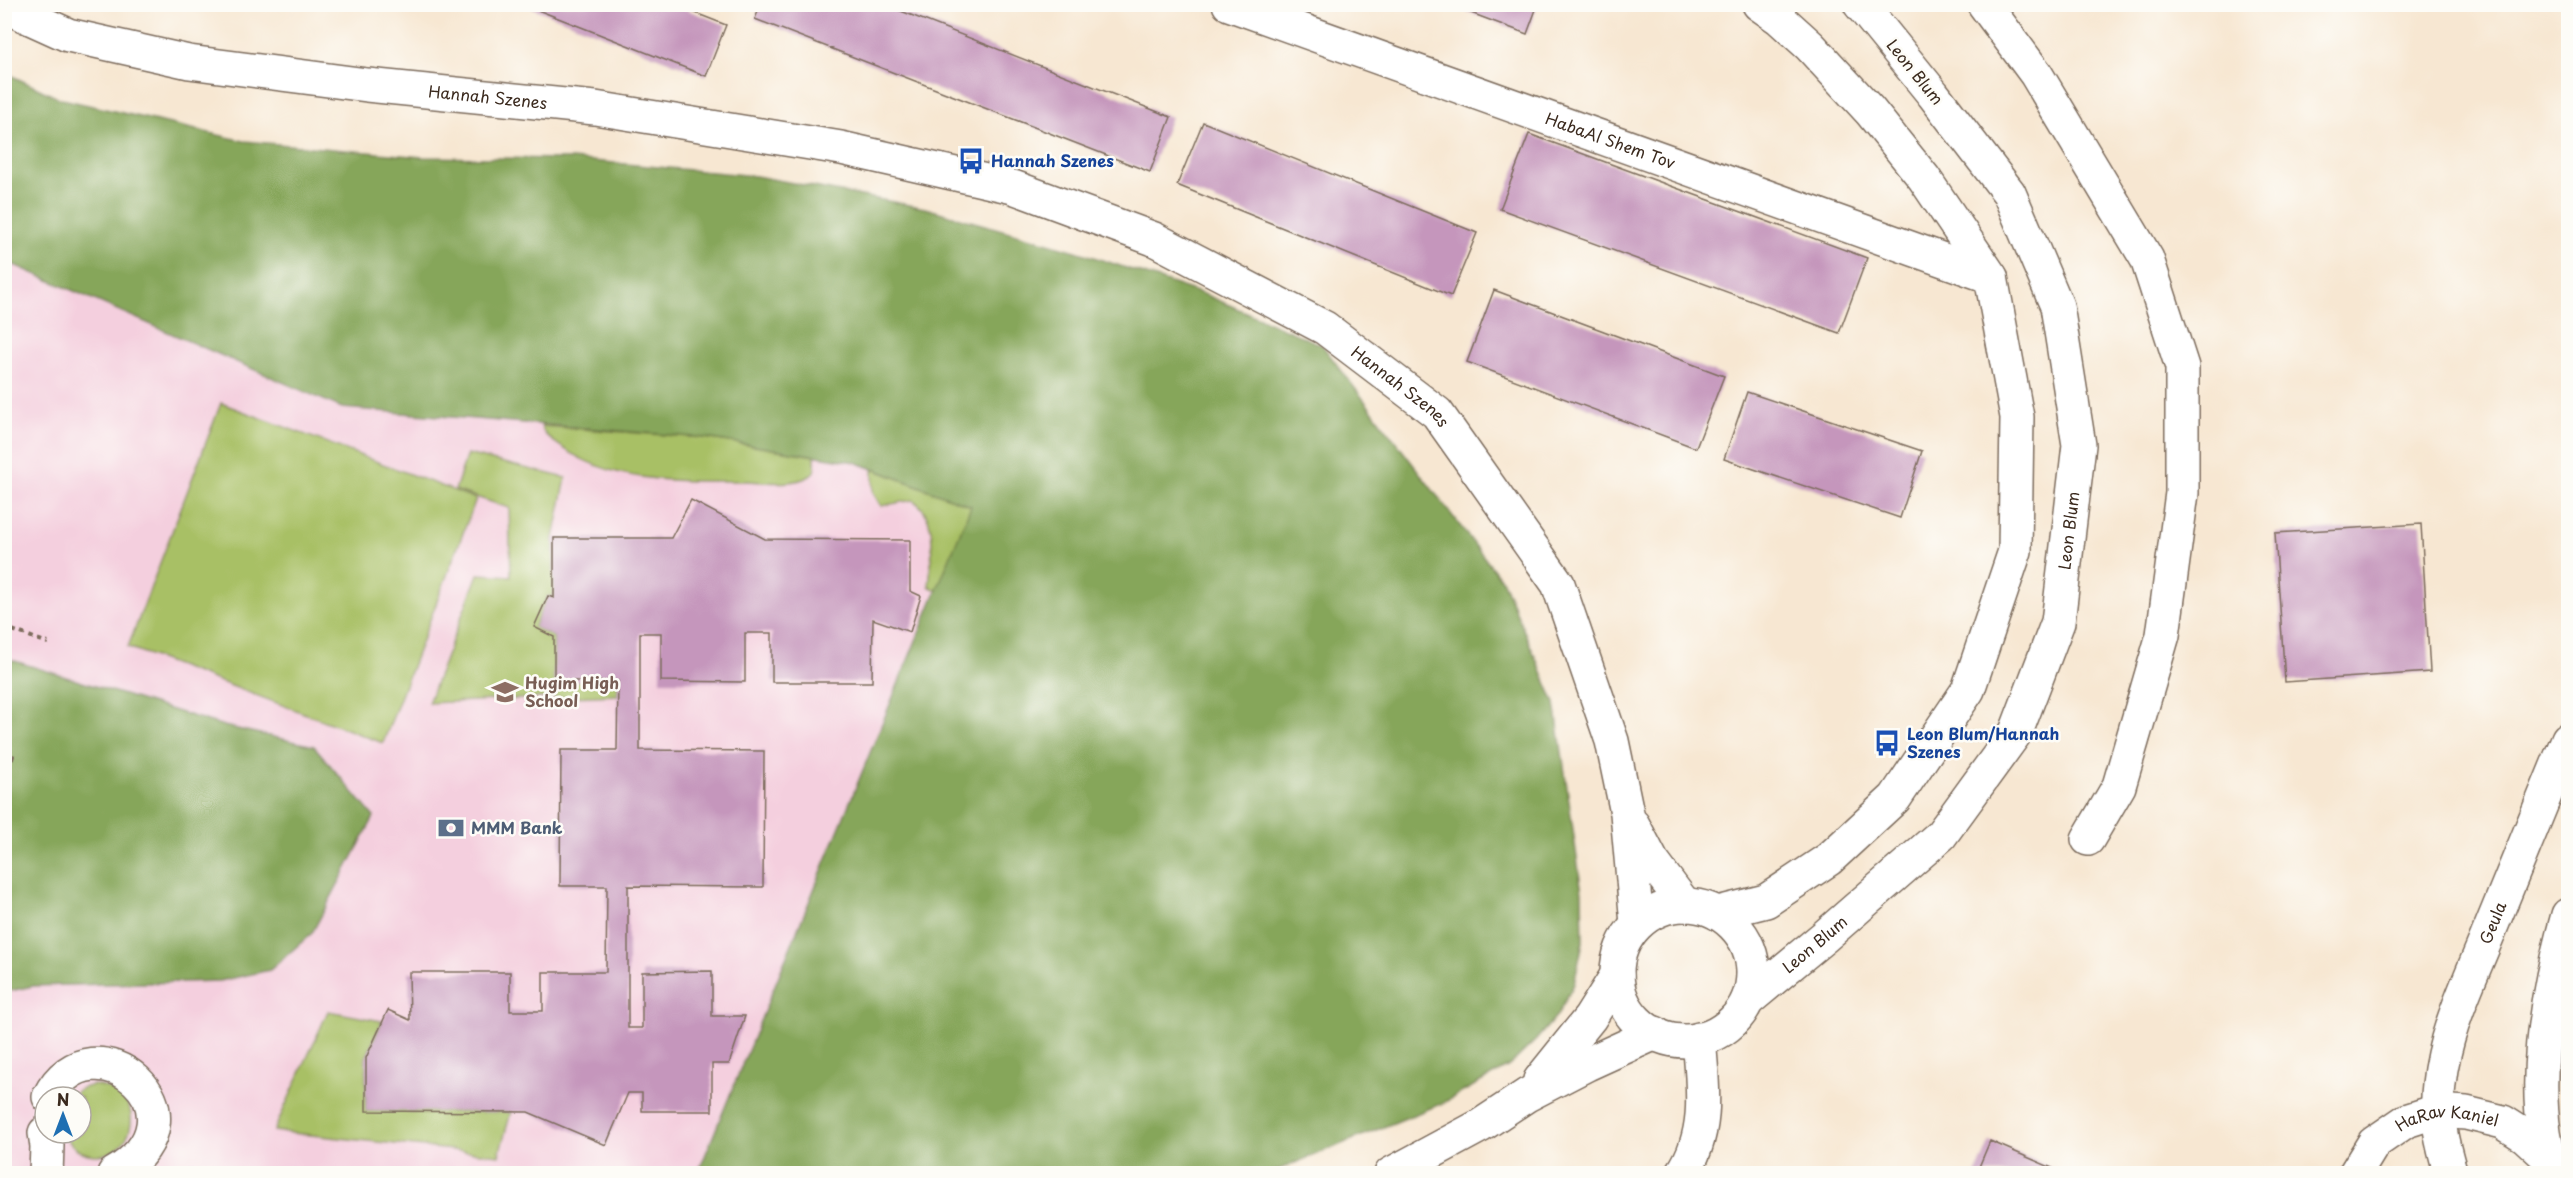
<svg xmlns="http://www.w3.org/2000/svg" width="2573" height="1178" font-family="'Playpen Sans',sans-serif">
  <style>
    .built { fill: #f4cfde; fill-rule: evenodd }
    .green { fill: #a8c065; stroke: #727542; stroke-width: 1.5 }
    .forest { fill: #86a65a; stroke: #60683c; stroke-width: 1.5 }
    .building { fill: #c596bc }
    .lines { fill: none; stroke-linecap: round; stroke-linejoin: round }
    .minor-casing { stroke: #7d6c5d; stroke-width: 36 }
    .path { stroke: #7d6c5d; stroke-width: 4; stroke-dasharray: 4.5 4.5; stroke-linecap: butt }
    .minor { stroke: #fff; stroke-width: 33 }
    .labels { text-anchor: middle; stroke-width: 5; stroke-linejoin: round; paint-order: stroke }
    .street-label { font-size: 16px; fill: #3b2a1e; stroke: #fdfcf7 }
    .transit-label { font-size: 16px; font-weight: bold; fill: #164399; stroke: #fdfcf7; text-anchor: start }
    .education-label { font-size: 16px; font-weight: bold; fill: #785e54; stroke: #fdfcf7; text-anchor: start }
    .service-label { font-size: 16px; font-weight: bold; fill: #4e5e75; stroke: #fdfcf7; text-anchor: start }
  </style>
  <rect width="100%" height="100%" fill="#fdfcf7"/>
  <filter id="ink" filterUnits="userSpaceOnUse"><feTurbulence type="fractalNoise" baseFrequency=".0167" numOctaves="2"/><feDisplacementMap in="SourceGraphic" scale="12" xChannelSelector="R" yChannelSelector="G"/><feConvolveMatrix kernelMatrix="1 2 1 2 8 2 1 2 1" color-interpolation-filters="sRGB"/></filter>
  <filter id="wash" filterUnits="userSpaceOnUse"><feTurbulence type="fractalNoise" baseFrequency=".008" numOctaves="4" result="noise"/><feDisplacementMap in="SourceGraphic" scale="24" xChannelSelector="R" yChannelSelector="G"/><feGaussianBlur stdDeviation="1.35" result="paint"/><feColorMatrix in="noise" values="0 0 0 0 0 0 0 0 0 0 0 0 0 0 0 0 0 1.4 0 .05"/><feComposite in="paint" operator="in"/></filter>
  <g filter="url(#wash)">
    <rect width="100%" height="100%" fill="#f7e7d2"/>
    <!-- built -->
    <path class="built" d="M4 261 342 408 705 438 855 462 972 506 698 1173H5V992L33 986 314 746 224 726 5 658ZM45 1097H81V1133H45Z"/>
    <!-- green -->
    <path class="green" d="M221 403 476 499 383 743 128 647Z
      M541 426 705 438 815 456C815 464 817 472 810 476 793 486 765 482 746 481 684 481 616 485 563 448 555 442 544 437 541 426Z
      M467 454 566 478 554 538V598L548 596 534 627 554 637V681H618V695L428 703 478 574 511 576 509 508 455 490Z
      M873 469 972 506 937 591 929 586C931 559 940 517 913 500L881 506 873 493Z
      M328 1011 382 1021 366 1058V1111L511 1112 499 1155 274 1131Z
      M92 1085C153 1089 136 1164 88 1154 77 1151 68 1143 64 1133H81V1097H70L80 1089Z"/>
    <!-- forest -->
    <path class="forest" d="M4 72 58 98 244 141 423 157 571 159 756 176 925 208 1076 251 1206 295 1322 345 1503 582 1555 703 1582 893 1583 942 1574 984 1558 1014 1536 1040 1509 1066 1443 1103 1270 1173H698L971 506 855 462 705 438 342 408 5 261Z
      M5 658 224 726 314 746 374 817 312 933 270 970 220 981 33 986 5 992Z"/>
    <g id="blocks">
      <!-- building -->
      <path class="building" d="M761 4H883L1171 117 1150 172 755 19Z
        M1447 4H1538L1527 34Z
        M525 5H675L726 25 706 76Z
        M1203 122 1477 233 1451 296 1177 185Z
        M1529 134 1867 258 1839 333 1500 209Z
        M1494 290 1724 376 1696 448 1467 362Z
        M1747 392 1922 451 1900 518 1724 459Z
        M691 500 765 539 910 540V591L921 596 910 632 873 619 872 682H772V633H745V682L661 681V633H640V750L764 751 763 887 628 886V1028H642V972L712 971V1016H745L729 1064H712V1111H642V1093H628L606 1145 528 1112 366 1111V1058L388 1010 410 1020 409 972H510V1011H543V972H606L607 886H560L561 750H617L618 681H554V637L534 627 548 596 554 598V538H671Z
        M2421 524 2430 672 2285 682 2275 533Z
        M1990 1141 2066 1174H1976Z"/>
    </g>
  </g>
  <g filter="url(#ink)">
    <use href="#blocks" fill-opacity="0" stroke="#7d6c5d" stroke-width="1.5"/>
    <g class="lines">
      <!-- minor casing -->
      <g class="minor-casing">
        <g id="minor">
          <path id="s1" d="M1229 4 1991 277"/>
          <path d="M1984 4 2036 74 2147 259 2182 367V493L2163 635 2119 786 2088 839"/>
          <path id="s2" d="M4 6 68 35 189 62 367 85 595 108 841 148 1013 187 1154 239 1325 328 1437 413 1558 584 1612 741 1627 813 1637 924"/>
          <path d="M1633 825 1652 861 1685 905"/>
          <circle cx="1685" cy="973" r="68"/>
          <path d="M1718 913 1766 901 1829 859 1895 798 1968 690 2015 551 2017 417 1991 277 1924 178 1870 111 1810 46 1779 18 1759 4"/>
          <path id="s3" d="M1748 1000 1824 937 1941 835 2016 732 2058 622 2079 445 2057 306 2009 193 1933 94 1860 4"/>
          <path d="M1540 1080 1590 1018 1617 975"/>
          <path d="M49 1097C91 1012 217 1112 114 1174"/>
          <path d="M45 1133 47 1146 46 1174"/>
          <path d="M1391 1174 1480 1126 1527 1095 1587 1064 1655 1033"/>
          <path d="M1682 1174C1710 1133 1703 1086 1699 1039"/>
          <path id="s4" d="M2355 1174 2374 1143 2406 1121 2437 1111 2466 1113 2503 1122 2525 1136 2549 1158"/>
          <path id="s5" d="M2451 1174C2442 1144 2435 1115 2439 1084 2444 1033 2468 984 2487 937 2514 871 2541 805 2568 739"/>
          <path d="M2555 1174C2526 1099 2547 989 2568 915"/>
        </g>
      </g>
      <!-- path -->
      <path class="path" d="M4 627 48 643
        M4 753 13 756 4 785"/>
      <!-- minor -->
      <use href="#minor" class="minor"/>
    </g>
  </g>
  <!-- icons -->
  <defs>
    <g id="bus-bare" transform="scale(2.07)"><path d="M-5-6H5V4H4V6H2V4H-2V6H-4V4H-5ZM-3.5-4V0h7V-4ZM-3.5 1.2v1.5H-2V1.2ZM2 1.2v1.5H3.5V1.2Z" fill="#1a4fb4" stroke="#fdfcf7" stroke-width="2.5" paint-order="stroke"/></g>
    <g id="school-bare" transform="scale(2.07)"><path d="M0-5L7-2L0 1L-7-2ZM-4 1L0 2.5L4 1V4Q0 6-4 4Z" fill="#8d6e63" stroke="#fdfcf7" stroke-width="2.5" paint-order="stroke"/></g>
    <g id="bank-bare" transform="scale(2.07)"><path d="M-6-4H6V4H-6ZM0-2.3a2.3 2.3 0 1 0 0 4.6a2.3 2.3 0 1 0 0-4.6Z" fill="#5c6f8a" stroke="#fdfcf7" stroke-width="2.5" paint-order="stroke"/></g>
  </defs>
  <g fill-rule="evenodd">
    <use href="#bus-bare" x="971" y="161"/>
    <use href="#school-bare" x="505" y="692"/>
    <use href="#bus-bare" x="1887" y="743"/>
    <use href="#bank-bare" x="451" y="828"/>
  </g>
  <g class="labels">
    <!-- street labels -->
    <g class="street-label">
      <text transform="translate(1915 72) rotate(51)" y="6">Leon Blum</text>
      <text dy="6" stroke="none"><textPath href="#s2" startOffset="495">Hannah Szenes</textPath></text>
      <text dy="6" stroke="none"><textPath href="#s1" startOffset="405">HabaAl Shem Tov</textPath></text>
      <text dy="6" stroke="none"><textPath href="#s2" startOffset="1467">Hannah Szenes</textPath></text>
      <text dy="6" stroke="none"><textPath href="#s3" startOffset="591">Leon Blum</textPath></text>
      <text dy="6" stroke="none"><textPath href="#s5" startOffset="262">Geula</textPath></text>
      <text dy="6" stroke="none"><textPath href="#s3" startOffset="87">Leon Blum</textPath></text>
      <text dy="6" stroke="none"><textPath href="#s4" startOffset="117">HaRav Kaniel</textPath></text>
    </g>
    <!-- transit labels -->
    <g class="transit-label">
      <text x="991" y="167">Hannah Szenes</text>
      <text x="1907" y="740">Leon Blum/Hannah<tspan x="1907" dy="18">Szenes</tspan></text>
    </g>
    <!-- education labels -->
    <g class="education-label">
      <text x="525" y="689">Hugim High<tspan x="525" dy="18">School</tspan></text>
    </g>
    <!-- service labels -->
    <g class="service-label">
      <text x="471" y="834">MMM Bank</text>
    </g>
  </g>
  <!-- margin -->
  <rect width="2573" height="1178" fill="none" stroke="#fdfcf7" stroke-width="24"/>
  <!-- north arrow -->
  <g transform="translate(63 1115)"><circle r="28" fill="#fdfcf7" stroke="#afa8a0" stroke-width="1.5"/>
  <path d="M0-4.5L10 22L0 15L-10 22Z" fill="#1f6fb2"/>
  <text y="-9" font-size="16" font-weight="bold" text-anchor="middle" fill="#3b2a1e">N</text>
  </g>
</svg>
